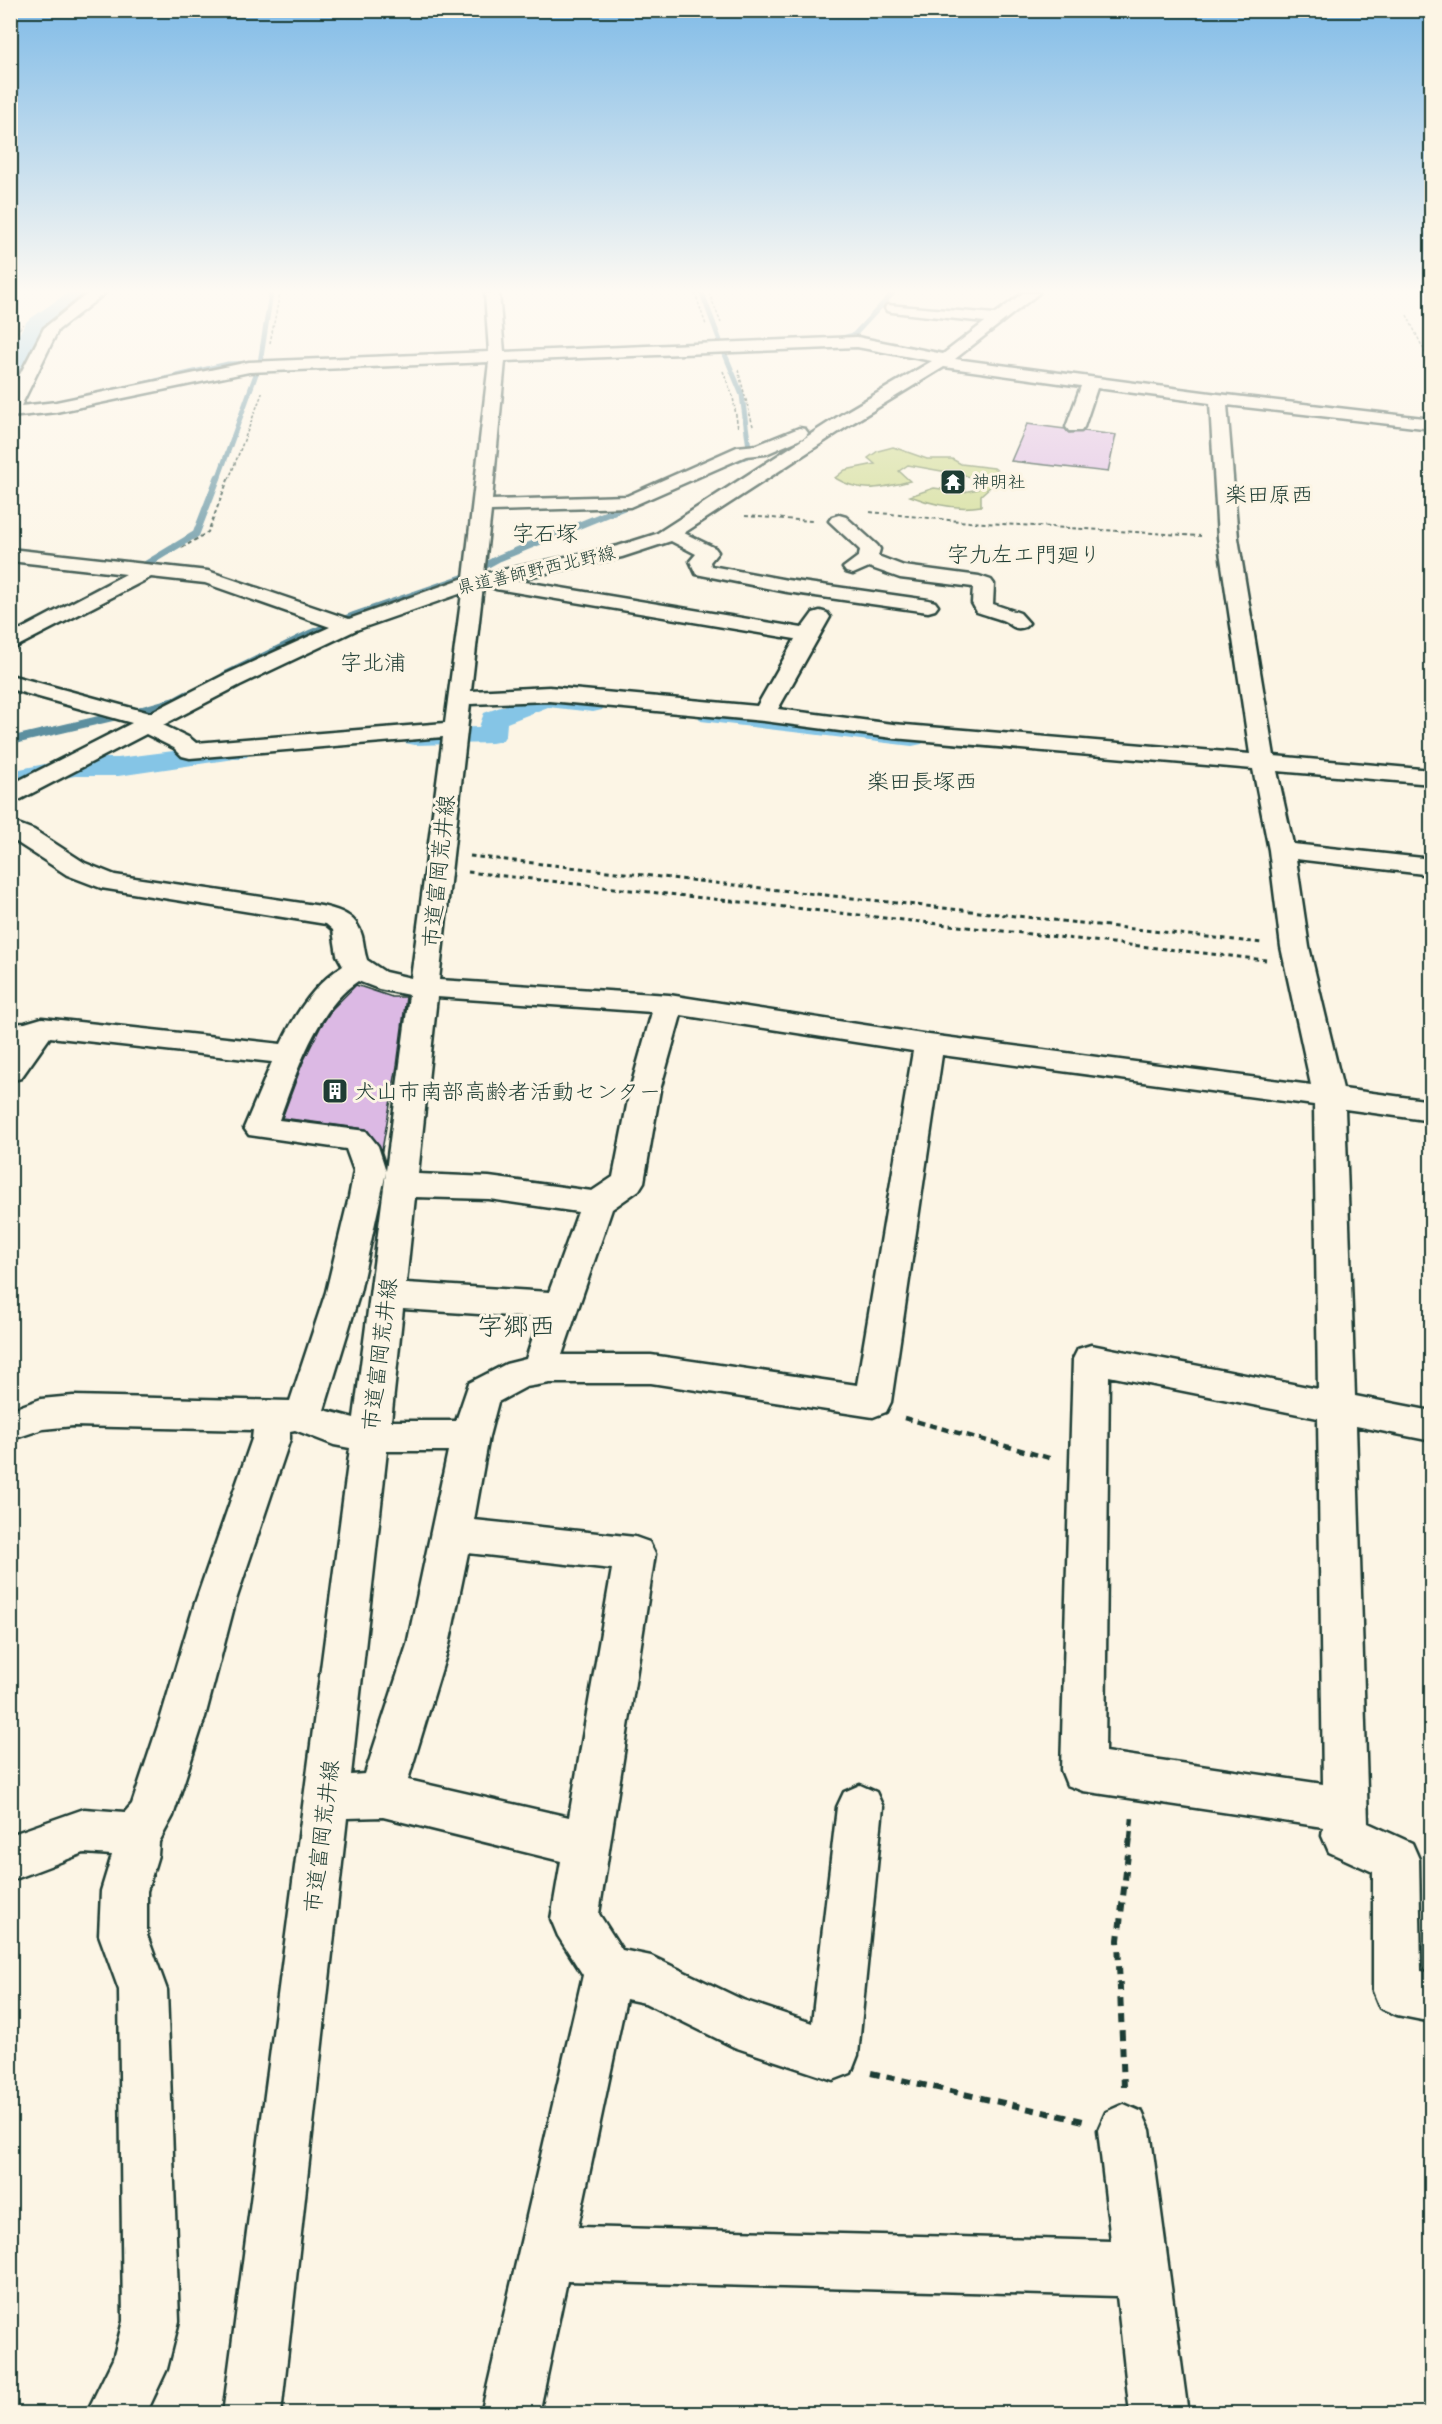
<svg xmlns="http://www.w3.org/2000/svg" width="1442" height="2424" font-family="'Shantell Sans','Klee One',sans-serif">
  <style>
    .green { fill: #ccd98c; stroke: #768b60; stroke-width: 1.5 }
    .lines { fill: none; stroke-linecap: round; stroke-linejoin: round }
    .stream-far2 { stroke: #5c8f9f; stroke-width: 5 }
    .stream-far1 { stroke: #5c8f9f; stroke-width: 7 }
    .stream { stroke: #5c8f9f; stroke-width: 8 }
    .canal { fill: #85c5e6; fill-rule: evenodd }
    .river { fill: #85c5e6; fill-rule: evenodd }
    .building { fill: #dcb9e4; stroke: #1f3d34; stroke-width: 1.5 }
    .minor-casing { stroke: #1f3d34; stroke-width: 5 }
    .path-far4 { stroke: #1f3d34; stroke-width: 1.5; stroke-dasharray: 3 2; stroke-linecap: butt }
    .path-far3 { stroke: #1f3d34; stroke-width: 2; stroke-dasharray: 4 3; stroke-linecap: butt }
    .path-far2 { stroke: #1f3d34; stroke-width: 3; stroke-dasharray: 4.5 4; stroke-linecap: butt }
    .path-far1 { stroke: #1f3d34; stroke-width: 4.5; stroke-dasharray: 8 5; stroke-linecap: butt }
    .path { stroke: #1f3d34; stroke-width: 6; stroke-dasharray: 9 7; stroke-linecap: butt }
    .minor { fill: #fcf5e5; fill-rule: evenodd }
    .rail-casing { stroke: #1f3d34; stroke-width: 3 }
    .rail { stroke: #fcf5e5; stroke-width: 2; stroke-dasharray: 7; stroke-linecap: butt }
    .labels { text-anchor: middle; stroke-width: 6; stroke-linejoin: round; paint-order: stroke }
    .far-poi-label { font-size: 18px; fill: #1f3d34; stroke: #fcf5e5; text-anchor: start }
    .far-street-label { font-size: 18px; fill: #1f3d34; stroke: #fcf5e5 }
    .far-quarter-label { font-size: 22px; fill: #1f3d34; stroke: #fcf5e5 }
    .street-label { font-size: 22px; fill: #1f3d34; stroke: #fcf5e5 }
    .poi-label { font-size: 22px; fill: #1f3d34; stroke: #fcf5e5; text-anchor: start }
    .quarter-label { font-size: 26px; fill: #1f3d34; stroke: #fcf5e5 }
  </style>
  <rect width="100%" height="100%" fill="#fcf5e5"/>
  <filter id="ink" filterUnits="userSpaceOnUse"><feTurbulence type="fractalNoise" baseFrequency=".0167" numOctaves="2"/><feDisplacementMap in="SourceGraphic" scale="12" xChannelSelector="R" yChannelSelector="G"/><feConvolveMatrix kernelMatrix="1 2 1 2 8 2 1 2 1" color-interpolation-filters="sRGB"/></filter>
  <g filter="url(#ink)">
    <!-- green -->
    <path class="green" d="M893 447 927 459H952L961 464 994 468 1003 475 981 495V506C958 510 931 504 910 496L934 488 964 492 978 489 980 481 964 475 908 465 899 471 910 481C881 488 862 494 835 478L845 470 875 464 868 458 878 451Z"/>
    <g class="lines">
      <!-- stream-far2 -->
      <path class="stream-far2" d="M702 293 720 341
        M834 340 854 335 893 293
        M143 384 228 364 257 363
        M719 467 748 456 749 448 742 395 724 352
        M218 479 260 363 271 293"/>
      <!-- stream-far1 -->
      <path class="stream-far1" d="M135 571 196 534 218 477
        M225 675 311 633 355 615 462 578 499 558 636 502
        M137 711 176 700 187 694"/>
      <!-- stream -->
      <path class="stream" d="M10 741 142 710"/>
      <!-- canal -->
      <path class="canal" d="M545 691 602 698 606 704 602 710 593 712 548 707 507 723 506 735 502 741 492 743 415 745 405 743 401 737 405 731 415 729 479 727 484 713Z
        M711 707 912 730 922 732 926 738 922 744 912 746 701 721 697 715 701 709Z
        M237 743 247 745 251 751 247 757 118 776H75L10 788V771L75 758H118Z"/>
      <!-- river -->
      <path class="river" d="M67 293H101L97 299 51 332 26 389 22 396 10 399C10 364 7 351 27 321Z"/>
    </g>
    <!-- building -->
    <path class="building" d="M1027 424 1065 429 1069 433 1084 431 1116 435 1108 472 1011 461Z
      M356 985 392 997H406L397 1066 382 1150 366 1129 282 1118 302 1064 321 1026 332 1009Z"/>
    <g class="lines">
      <!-- minor casing -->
      <g class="minor-casing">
        <path id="minor" d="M88 293H105L58 330 21 406 56 402 249 362 489 352 485 293H499L504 352 857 337 943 354 985 322 892 312 887 311 885 308 887 305 995 314 1023 293H1039L955 359 1218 394 1432 419V429L1227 405 1238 538 1274 756 1432 770V784L1277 771 1293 844 1432 859V875L1296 859 1309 947 1343 1089 1432 1101V1121L1345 1109 1355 1396 1432 1411V1441L1356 1426 1368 1823 1412 1843 1419 1859 1421 1971 1432 1973V2022L1397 2015 1380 2008 1373 1991V1872L1329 1852 1322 1836 1323 1827 1083 1791 1067 1785 1061 1770 1073 1359 1078 1349 1091 1345 1318 1389 1314 1105 942 1055 891 1402 886 1412 873 1417 651 1383H550L526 1387 498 1402 489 1436 474 1520 635 1537 649 1542 655 1554 599 1914 622 1950 651 1956 743 2000 812 2023 837 1807 844 1792 860 1785 876 1792 883 1807 858 2055 851 2073 833 2080 734 2047 645 2003 626 1999 578 2227 1111 2241 1098 2130 1106 2112 1124 2104 1142 2112 1150 2130 1188 2414H1130L1117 2296 567 2281 539 2414H481L583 1975 558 1936 551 1919 561 1861 383 1817 347 1818 281 2414H223L350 1448 334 1445 295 1430 290 1431V1439L235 1603 205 1717 173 1816 159 1842 158 1855 147 1891V1935L167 1990 179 2321 167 2369 146 2414H86L113 2359 123 2321 119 1990 99 1935 101 1891 112 1855 84 1853 10 1881V1835L84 1809 125 1812 132 1804 161 1717 195 1603 252 1439 253 1430 73 1426 43 1429 10 1440V1410L41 1399 73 1396 290 1401 326 1292 349 1197 354 1171 346 1149 249 1135 244 1128 272 1062 50 1037 21 1078 10 1081V1050L18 1040 10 1038V1024L25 1023 42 1018 281 1044C295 1014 315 983 343 966L337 955 333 930 326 924 101 888 67 875 10 838V821L34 830 85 863 115 875 321 906C339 910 357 915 362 936 364 944 364 952 367 960L385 972 411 978 443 737 190 758 182 756 174 748 146 734 19 800 10 802V785L132 723 10 689V675L150 713 224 675 330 627 205 583 151 577 10 650V635L126 574 10 561V549L208 571 349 619 464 578 489 362 249 372 56 412 10 417V394L44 328ZM857 347 932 361 842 414 656 534 618 546 484 574 491 511 630 507 746 456 766 454 805 437 808 433 805 429 799 428 757 445 737 447 627 496 492 500 505 361ZM944 367 1081 386 1066 427 1069 431H1081L1084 427 1097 388 1210 403 1218 538 1250 754 893 724 778 709 830 617 827 613 820 611 813 613 802 628 513 580 622 557 671 541 696 554 690 561 696 574 787 592 928 612 935 610 938 606 935 602 928 600 787 580 711 566 710 562 718 552 715 548 684 533 854 422ZM487 585 496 589 795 639 757 706 549 687 471 691 483 586ZM462 593 445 723 196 743 190 738 163 725 240 685 356 630ZM549 701 764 721 893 738 1253 769 1269 850 1281 947 1311 1085 929 1035 669 995 439 980 470 704ZM358 981 379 989 409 995 386 1171 378 1146 366 1131 279 1120C295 1076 317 1007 358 981ZM437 997 652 1012 630 1090 613 1177 592 1191 489 1177 418 1174ZM681 1015 913 1051 857 1385 651 1355H562L612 1209 639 1190 644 1182 660 1090ZM386 1172 354 1418 324 1410 360 1292ZM415 1197 489 1199 578 1212 549 1292 406 1283ZM403 1309 539 1318 526 1359 506 1364 469 1383 456 1421H391ZM1109 1376 1318 1418 1323 1784 1105 1752ZM387 1451H448L407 1645 365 1774 351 1775ZM468 1553 612 1569 569 1817 408 1780 449 1645Z
          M839 515 846 517 877 545 880 549 878 556 904 566 979 576 991 580 994 584 993 604 1020 613 1029 623 1025 627C1013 631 1012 624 1002 620 994 617 985 615 977 612L972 603 973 587 900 578 869 567 853 574 846 572 843 568 859 556 860 550 829 521 832 517Z"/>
      </g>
      <!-- path-far4 -->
      <path class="path-far4" d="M695 293 706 325
        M709 293 721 323
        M1407 315 1432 367
        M10 341 23 324
        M270 343 280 293
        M738 370 753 426
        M723 371 733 397 738 428
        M229 479 263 391"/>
      <!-- path-far3 -->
      <path class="path-far3" d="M870 512 969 522 1201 536
        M745 516 812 521
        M182 548 208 532 229 477"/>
      <!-- path-far2 -->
      <path class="path-far2" d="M470 856 1262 943
        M468 872 1266 960"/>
      <!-- path-far1 -->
      <path class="path-far1" d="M904 1418 1053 1459
        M1130 1839 1132 1817"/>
      <!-- path -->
      <path class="path" d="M871 2073 1083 2121
        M1124 2087 1118 1940 1130 1837"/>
      <!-- minor -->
      <use href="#minor" class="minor"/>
      <!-- rail casing -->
      <g class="rail-casing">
        <path id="rail" d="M1424 293 1432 309"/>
      </g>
      <!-- rail -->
      <use href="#rail" class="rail"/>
    </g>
  </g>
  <!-- sky -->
  <linearGradient id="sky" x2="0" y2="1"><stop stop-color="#80bbe7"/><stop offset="0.46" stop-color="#fefaf3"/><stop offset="1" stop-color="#fefaf3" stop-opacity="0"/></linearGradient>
  <rect width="1442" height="633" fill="url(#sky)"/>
  <!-- icons -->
  <defs>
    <g id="temple-square" transform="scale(1.35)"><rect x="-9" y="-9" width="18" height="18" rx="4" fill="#1f3d34" stroke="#fcf5e5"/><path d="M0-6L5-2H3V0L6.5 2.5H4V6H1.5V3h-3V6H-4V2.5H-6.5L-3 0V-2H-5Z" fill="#fff"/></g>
    <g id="building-square" transform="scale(1.35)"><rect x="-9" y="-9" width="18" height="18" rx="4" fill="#1f3d34" stroke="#fcf5e5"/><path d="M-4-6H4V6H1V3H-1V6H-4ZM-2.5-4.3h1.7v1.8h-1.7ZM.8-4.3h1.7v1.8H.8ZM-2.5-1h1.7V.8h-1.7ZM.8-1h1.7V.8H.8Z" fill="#fff"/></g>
  </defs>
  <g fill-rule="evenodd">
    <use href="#temple-square" x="953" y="482"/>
    <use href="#building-square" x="335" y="1091"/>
  </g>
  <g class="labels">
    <!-- far-poi labels -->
    <g class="far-poi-label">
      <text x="972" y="488">神明社</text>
    </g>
    <!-- far-street labels -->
    <g class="far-street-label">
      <text transform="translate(536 570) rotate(-13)" y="6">県道善師野西北野線</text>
    </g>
    <!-- far-quarter labels -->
    <g class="far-quarter-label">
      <text x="1269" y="502">楽田原西</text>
      <text x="545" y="541">字石塚</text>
      <text x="1024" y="562">字九左エ門廻り</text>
      <text x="373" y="670">字北浦</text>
      <text x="922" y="789">楽田長塚西</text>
    </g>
    <!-- street labels -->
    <g class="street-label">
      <text transform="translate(438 871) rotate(-84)" y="8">市道富岡荒井線</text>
      <text transform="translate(379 1354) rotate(-83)" y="8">市道富岡荒井線</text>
      <text transform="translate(321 1836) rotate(-83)" y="8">市道富岡荒井線</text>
    </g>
    <!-- poi labels -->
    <g class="poi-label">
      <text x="354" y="1099">犬山市南部高齢者活動センター</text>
    </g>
    <!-- quarter labels -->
    <g class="quarter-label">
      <text x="516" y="1335">字郷西</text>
    </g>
  </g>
  <!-- margin -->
  <rect width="1442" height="2424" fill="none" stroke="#fcf5e5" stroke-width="36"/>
  <rect x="18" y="18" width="1406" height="2388" fill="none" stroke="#1f3d34" stroke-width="2" filter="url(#ink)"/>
</svg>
